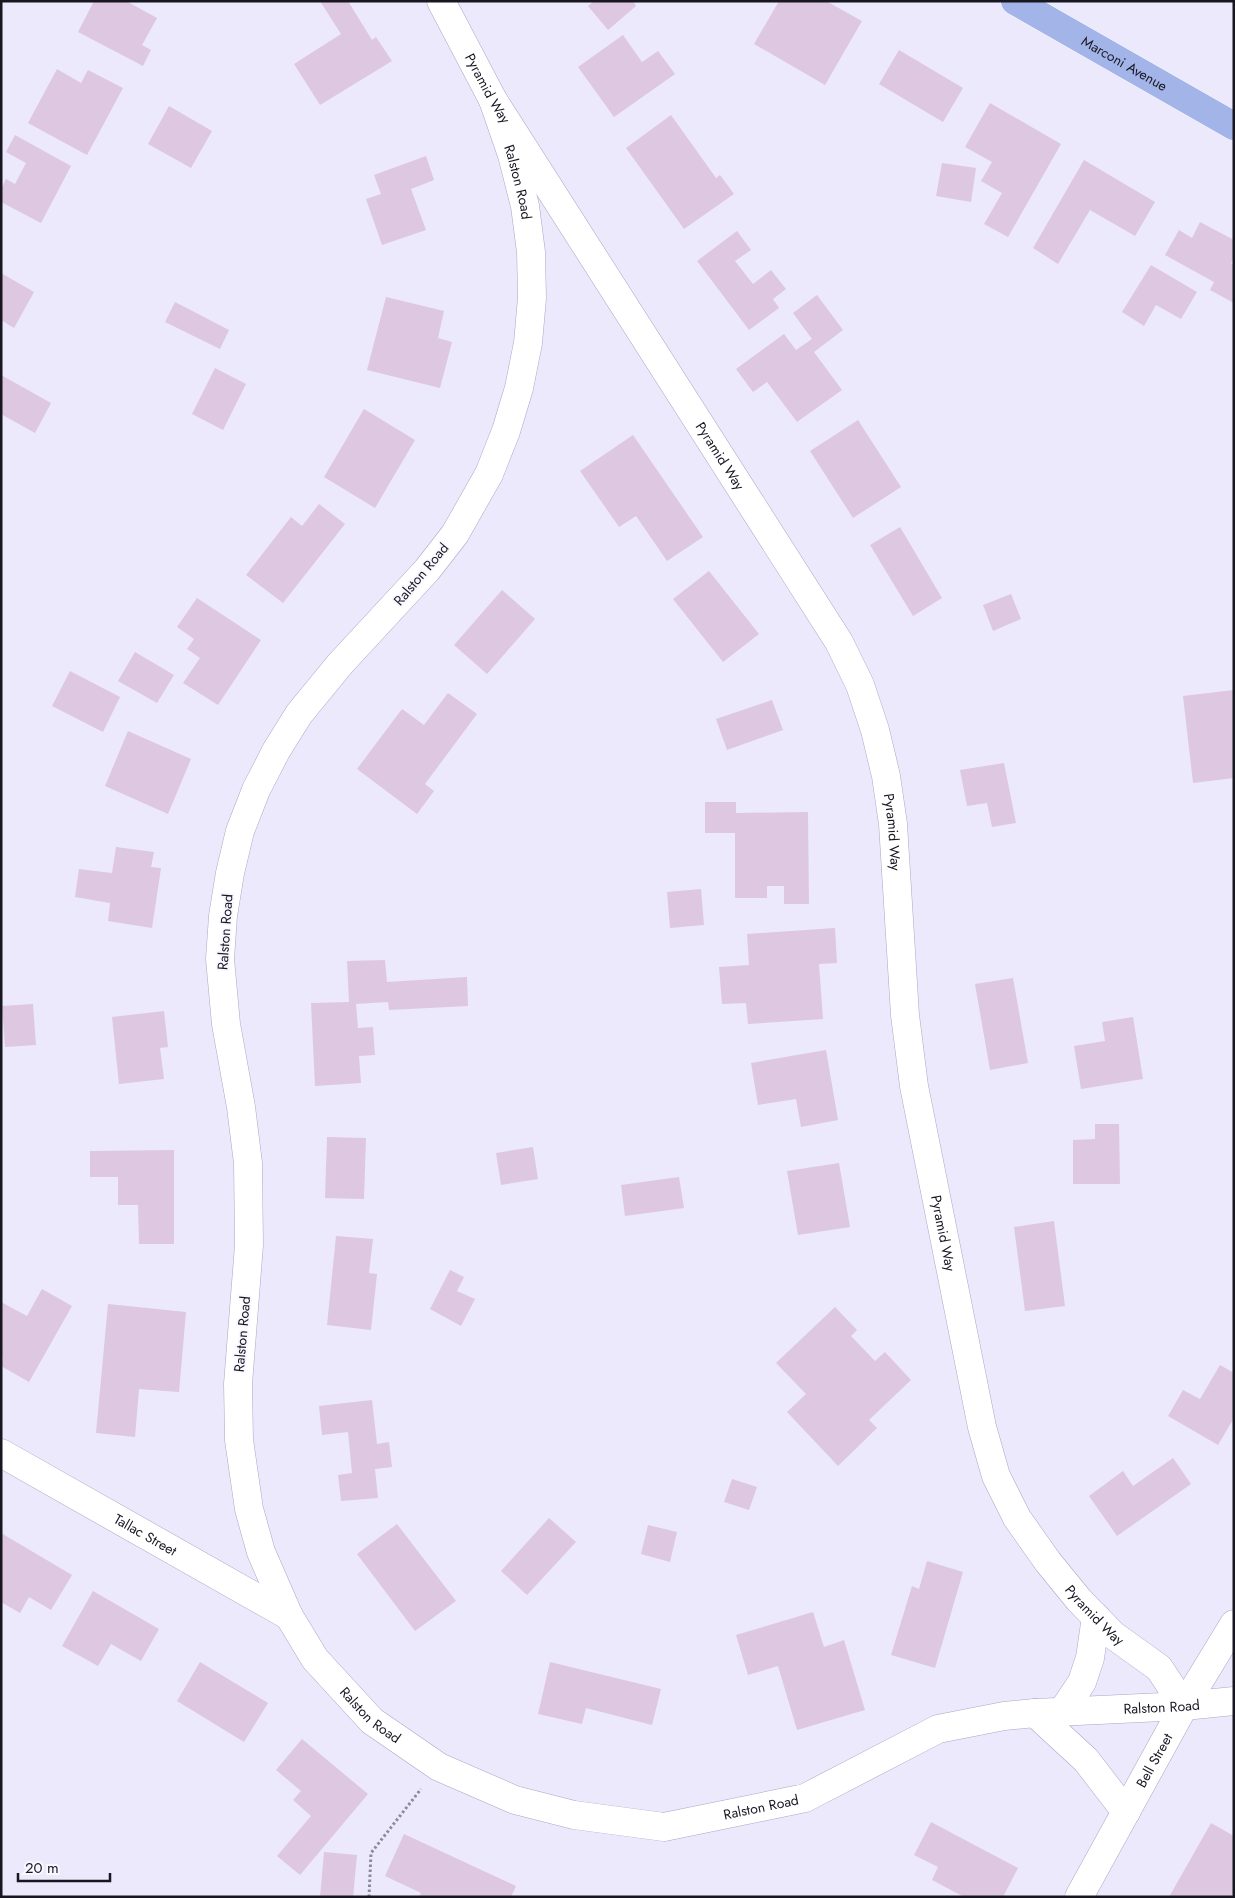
<svg xmlns="http://www.w3.org/2000/svg" width="1235" height="1898" font-family="Jost,sans-serif">
  <style>
    .building { fill: #dec7e0 }
    .lines { fill: none; stroke-linecap: round; stroke-linejoin: round }
    .minor-casing { stroke: #aaa6c4; stroke-width: 29 }
    .major-casing { stroke: #fff; stroke-width: 29 }
    .path { stroke: #8c8a99; stroke-width: 3; stroke-dasharray: 2.5 2.5; stroke-linecap: butt }
    .minor { stroke: #fff; stroke-width: 28 }
    .major { stroke: #a3b4e8; stroke-width: 28 }
    .labels { text-anchor: middle; stroke-width: 4; stroke-linejoin: round; paint-order: stroke }
    .street-label { font-size: 14px; fill: #181621; stroke: #f9f8ff }
  </style>
  <rect width="100%" height="100%" fill="#ece9fc"/>
  <!-- building -->
  <path class="building" d="M94 1H126L157 18 142 45 151 50 143 66 78 32Z
    M320 1H348L372 40 376 37 392 61 320 105 294 64 341 34Z
    M594 1H633L636 6 608 30 588 6Z
    M779 1H826L862 21 825 85 754 44Z
    M623 35 642 62 658 51 675 74 614 117 578 67Z
    M899 50 963 88 943 122 879 84Z
    M57 69 81 83 88 70 123 88 87 155 28 123Z
    M990 103 1061 144 1008 237 984 224 1002 193 981 181 992 162 965 147Z
    M169 106 212 131 191 168 148 144Z
    M671 115 716 178 720 175 734 194 684 229 626 148Z
    M15 135 71 166 41 223 1 202V189L6 179 15 184 26 163 6 152Z
    M426 156 434 180 411 189 426 230 382 245 366 199 381 194 374 175Z
    M1084 160 1155 202 1135 236 1090 210 1058 264 1033 248Z
    M942 163 976 168 971 202 936 196Z
    M1200 222 1234 240V258L1231 263 1234 265V303L1210 290 1214 282 1165 255 1179 230 1192 238Z
    M737 231 751 250 735 261 753 284 771 270 786 289 773 299 779 308 749 330 697 261Z
    M1151 265 1197 292 1181 319 1156 305 1144 326 1122 312Z
    M1 273 34 292 14 328 1 320Z
    M817 295 843 330 814 352 842 390 797 422 767 382 753 392 736 369 784 334 796 350 812 339 793 313Z
    M386 297 444 311 438 338 452 342 440 388 367 370Z
    M175 302 229 330 220 349 165 322Z
    M215 368 246 384 223 430 192 414Z
    M1 375 51 403 35 433 1 414Z
    M364 409 415 440 375 508 324 477Z
    M858 420 901 487 853 518 810 451Z
    M633 435 703 537 667 561 636 516 619 527 580 471Z
    M319 504 345 524 283 603 246 575 291 517 302 526Z
    M900 527 942 598 913 616 870 545Z
    M709 571 759 634 723 662 673 599Z
    M502 590 535 619 487 674 454 645Z
    M1011 594 1021 619 993 631 983 605Z
    M197 598 261 640 218 705 183 683 200 658 187 649 194 639 177 627Z
    M135 652 174 675 157 703 118 681Z
    M70 671 120 697 103 732 52 706Z
    M1234 690V778L1193 783 1183 696Z
    M448 693 477 714 425 784 434 791 417 814 357 769 402 709 424 725Z
    M772 700 783 730 727 750 716 719Z
    M128 731 191 759 168 814 105 786Z
    M1004 763 1016 823 992 827 987 803 967 806 960 770Z
    M705 802H736V813L808 812 809 904H784V886H767V898H735V833H705Z
    M116 847 154 852 151 867 161 868 152 928 108 921 110 903 75 897 79 869 112 873Z
    M701 889 704 925 670 928 667 892Z
    M835 928 837 963 819 964 823 1019 748 1024 746 1003 722 1004 719 967 749 965 747 934Z
    M385 960 387 982 467 977 468 1006 389 1010 388 1002 356 1004 358 1028 373 1027 375 1055 359 1056 361 1083 315 1086 311 1003 349 1002 347 961Z
    M1013 978 1028 1063 990 1070 975 984Z
    M33 1004 36 1045 5 1047 2 1006Z
    M164 1011 168 1047 160 1048 164 1079 119 1084 112 1017Z
    M1133 1017 1143 1079 1081 1089 1074 1046 1105 1041 1102 1022Z
    M826 1050 838 1120 801 1127 796 1099 758 1105 751 1063Z
    M1095 1124H1119L1120 1184H1073V1140L1095 1139Z
    M327 1137 366 1138 364 1199 325 1198Z
    M533 1147 538 1179 501 1185 496 1153Z
    M174 1150V1244H139L138 1205H118V1177H90V1151Z
    M839 1163 850 1227 798 1235 787 1171Z
    M679 1177 684 1208 625 1216 621 1185Z
    M1054 1221 1065 1306 1025 1311 1014 1227Z
    M336 1236 373 1239 369 1273 377 1274 371 1330 327 1325Z
    M450 1270 464 1277 457 1291 475 1299 461 1326 430 1309Z
    M42 1289 72 1306 29 1382 1 1366 3 1357 1 1356V1302L27 1316Z
    M108 1304 186 1312 179 1392 139 1389 135 1437 96 1433Z
    M835 1307 857 1330 851 1336 875 1361 885 1352 911 1380 869 1420 877 1428 838 1466 787 1412 806 1394 776 1363Z
    M1220 1365 1234 1373V1418L1218 1445 1168 1416 1183 1390 1200 1399Z
    M372 1400 377 1444 389 1442 392 1467 375 1469 378 1498 341 1501 338 1475 352 1473 348 1432 322 1435 319 1406Z
    M1173 1458 1191 1484 1117 1536 1089 1496 1123 1471 1133 1486Z
    M732 1479 757 1487 749 1510 724 1502Z
    M549 1518 576 1542 527 1595 501 1571Z
    M397 1524 456 1601 415 1631 357 1554Z
    M648 1525 677 1532 670 1562 641 1554Z
    M1 1533 72 1575 51 1610 29 1597 20 1613 1 1602Z
    M927 1561 963 1572 935 1668 891 1655 912 1586 919 1589Z
    M93 1591 159 1629 141 1661 111 1644 98 1666 62 1646Z
    M813 1612 824 1647 844 1640 865 1710 797 1730 778 1666 748 1675 736 1635Z
    M200 1662 268 1703 244 1742 177 1701Z
    M550 1662 661 1689 652 1725 586 1708 582 1724 538 1714Z
    M302 1739 368 1794 300 1875 277 1856 311 1816 293 1800 301 1791 276 1770Z
    M931 1822 1018 1868 1003 1897H964L932 1880 938 1867 914 1855Z
    M1211 1823 1234 1836V1891L1231 1897H1169Z
    M404 1834 516 1886 511 1897H419L421 1893 385 1876Z
    M324 1852 357 1855 353 1897H320Z"/>
  <g class="lines">
    <!-- minor casing -->
    <g class="minor-casing">
      <g id="minor">
        <path id="s1" d="M441 1 493 100 839 642 860 685 875 730 886 776 893 824 905 1015 914 1086 982 1427 996 1476 1017 1518 1048 1562 1079 1600 1113 1635 1159 1668 1184 1706"/>
        <path id="s2" d="M493 100 512 155 525 206 531 252 532 298 528 343 519 388 506 431 489 474 455 534 427 570 340 664 299 714 276 751 256 790 240 831 230 873 223 916 220 959 226 1024 241 1107 248 1163 249 1245 238 1384 239 1440 249 1509 261 1552 289 1616 315 1659 372 1721 439 1767 515 1800 574 1815 664 1827 805 1798 938 1729 1004 1716 1035 1713 1184 1706 1234 1701"/>
        <path id="s3" d="M1 1453 289 1616"/>
        <path d="M1062 1712 1082 1682 1090 1658 1096 1617"/>
        <path d="M1035 1713 1086 1760 1126 1812"/>
        <path id="s4" d="M1079 1897 1184 1706 1234 1624"/>
      </g>
    </g>
    <!-- major casing -->
    <g class="major-casing">
      <g id="major">
        <path id="s5" d="M1015 1 1234 126"/>
      </g>
    </g>
    <!-- path -->
    <path class="path" d="M369 1897 371 1853 421 1789"/>
    <!-- minor -->
    <use href="#minor" class="minor"/>
    <!-- major -->
    <use href="#major" class="major"/>
  </g>
  <g class="labels">
    <!-- street labels -->
    <g class="street-label">
      <text dy="5" stroke="none"><textPath href="#s5" startOffset="126">Marconi Avenue</textPath></text>
      <text dy="5" stroke="none"><textPath href="#s1" startOffset="99">Pyramid Way</textPath></text>
      <text dy="5" stroke="none"><textPath href="#s2" startOffset="86">Ralston Road</textPath></text>
      <text dy="5" stroke="none"><textPath href="#s1" startOffset="534">Pyramid Way</textPath></text>
      <text transform="translate(421 574) rotate(-50)" y="5">Ralston Road</text>
      <text dy="5" stroke="none"><textPath href="#s1" startOffset="954">Pyramid Way</textPath></text>
      <text transform="translate(225 932) rotate(-86)" y="5">Ralston Road</text>
      <text dy="5" stroke="none"><textPath href="#s1" startOffset="1359">Pyramid Way</textPath></text>
      <text transform="translate(242 1334) rotate(-85)" y="5">Ralston Road</text>
      <text dy="5" stroke="none"><textPath href="#s3" startOffset="166">Tallac Street</textPath></text>
      <text dy="5" stroke="none"><textPath href="#s1" startOffset="1779">Pyramid Way</textPath></text>
      <text dy="5" stroke="none"><textPath href="#s2" startOffset="2591">Ralston Road</textPath></text>
      <text dy="5" stroke="none"><textPath href="#s2" startOffset="1751">Ralston Road</textPath></text>
      <text dy="5" stroke="none"><textPath href="#s4" startOffset="156">Bell Street</textPath></text>
      <text dy="5" stroke="none"><textPath href="#s2" startOffset="2171">Ralston Road</textPath></text>
    </g>
  </g>
  <!-- border -->
  <rect width="1235" height="1898" fill="none" stroke="#181621" stroke-width="5"/>
  <!-- scale -->
  <path d="M18 1873v8h92v-8" fill="none" stroke="#181621" stroke-width="2.5"/>
  <text x="25" y="1873" font-size="15" fill="#181621" stroke="#f9f8ff" stroke-width="4" paint-order="stroke">20 m</text>
</svg>
